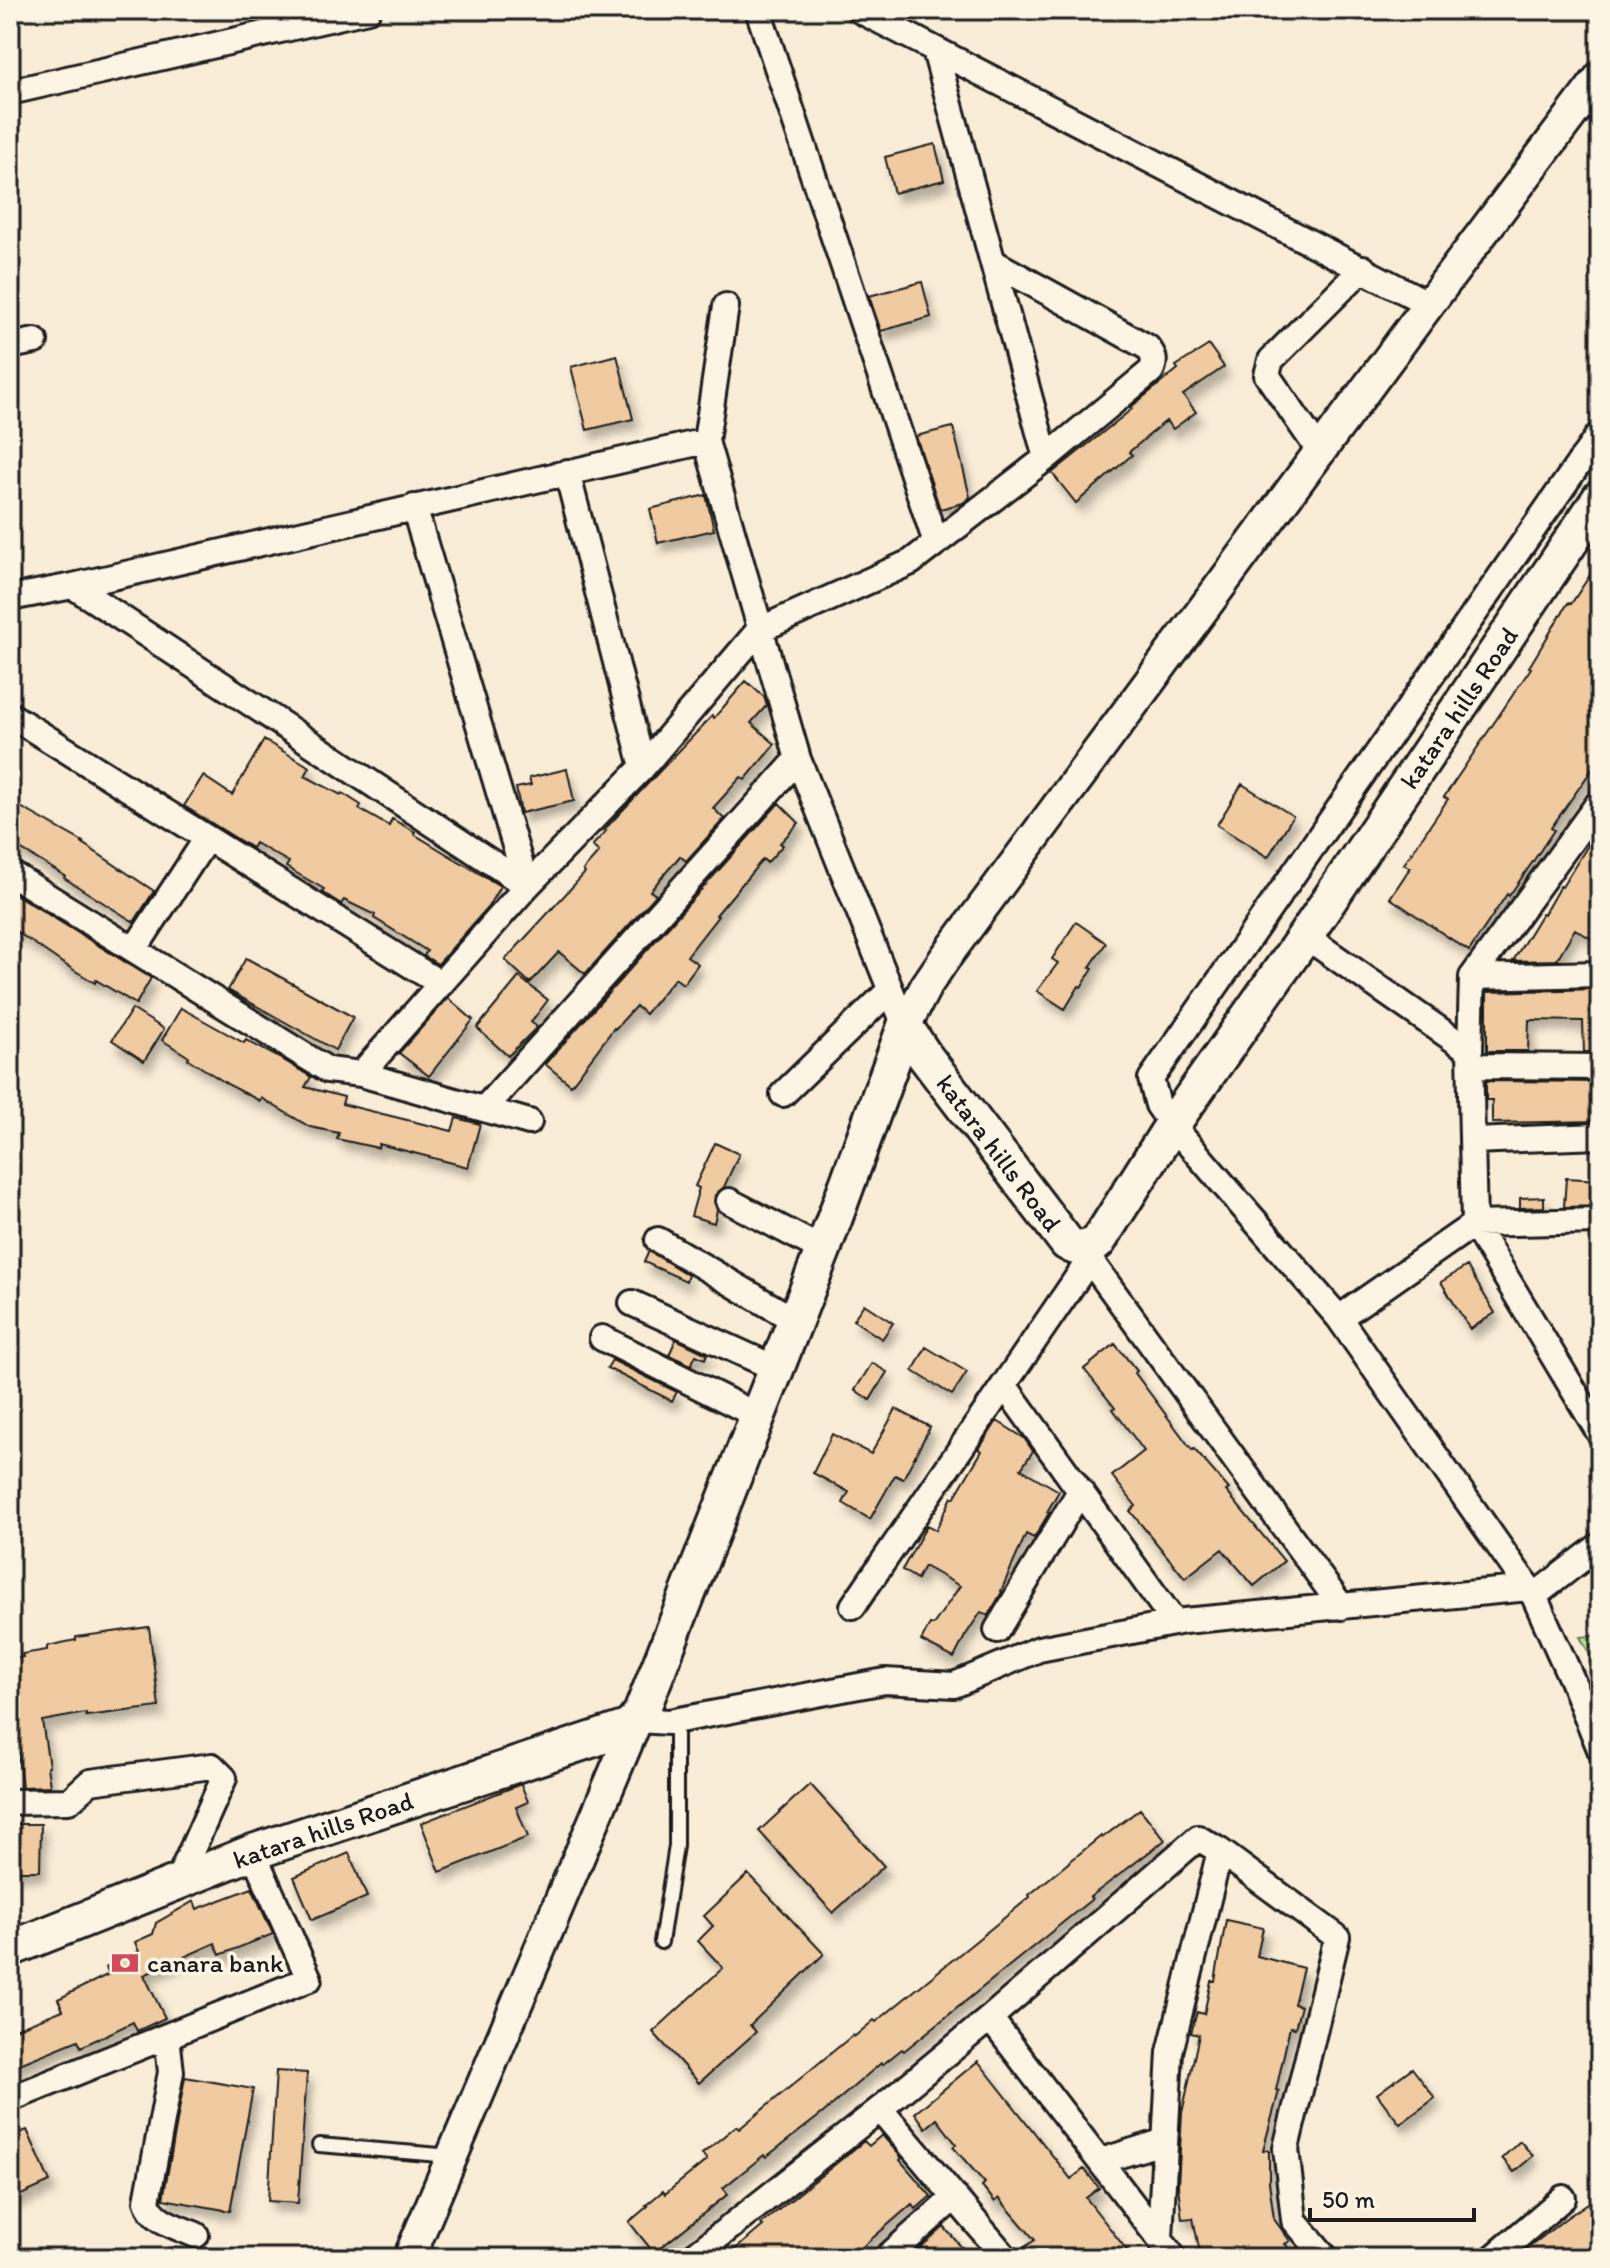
<svg xmlns="http://www.w3.org/2000/svg" width="1610" height="2268" font-family="Itim,sans-serif">
  <style>
    .green { fill: #b6dd99; stroke: #697c5a; stroke-width: 2 }
    .building { fill: #f0cba1; stroke: #1c1c1c; stroke-width: 2; filter: url(#shadow) }
    .lines { fill: none; stroke-linecap: round; stroke-linejoin: round }
    .service-casing { stroke: #1c1c1c; stroke-width: 18 }
    .minor-casing { stroke: #1c1c1c; stroke-width: 30 }
    .tertiary-casing { stroke: #1c1c1c; stroke-width: 36 }
    .secondary-casing { stroke: #1c1c1c; stroke-width: 40 }
    .service { stroke: #fcf5e5; stroke-width: 12 }
    .minor { stroke: #fcf5e5; stroke-width: 24 }
    .tertiary { stroke: #fcf5e5; stroke-width: 30 }
    .secondary { stroke: #fcf5e5; stroke-width: 34 }
    .labels { text-anchor: middle; stroke-width: 7; stroke-linejoin: round; paint-order: stroke }
    .street-label { font-size: 26px; fill: #1c1c1c; stroke: #fcf5e5 }
    .poi-label { font-size: 26px; fill: #1c1c1c; stroke: #fcf5e5; text-anchor: start }
  </style>
  <defs>
    <filter id="shadow"><feDropShadow dx="5" dy="9" stdDeviation="4" flood-color="#0004"/></filter>
  </defs>
  <rect width="100%" height="100%" fill="#faedd7"/>
  <filter id="ink" filterUnits="userSpaceOnUse"><feTurbulence type="fractalNoise" baseFrequency=".0125" numOctaves="2"/><feDisplacementMap in="SourceGraphic" scale="16" xChannelSelector="R" yChannelSelector="G"/><feConvolveMatrix kernelMatrix="1 2 1 2 8 2 1 2 1" color-interpolation-filters="sRGB"/></filter>
  <g filter="url(#ink)">
    <!-- green -->
    <path class="green" d="M1600 1635V1672L1580 1637Z"/>
    <!-- building -->
    <path class="building" d="M935 144 944 180 894 193 885 157Z
      M922 282 931 317 881 331 869 296Z
      M1209 345 1224 367 1183 395 1196 412 1173 429 1166 421 1129 452 1132 455 1076 503 1052 473 1132 409 1131 407 1178 369 1176 366Z
      M617 355 633 419 587 430 571 367Z
      M953 427 970 497 963 503 940 509 916 436Z
      M706 495 714 530 658 543 650 509Z
      M1600 560V758L1551 828 1554 830 1534 860 1509 896 1507 894 1469 951 1390 898 1410 868 1404 864 1448 799 1444 797 1531 668 1529 667 1568 603 1571 604Z
      M746 681 764 697 767 705 751 723 775 744 745 780 741 777 713 808 724 819 686 861 680 856 650 891 656 895 585 974 559 952 530 983 505 960 585 873 583 870 599 852 592 846 606 831 604 830 712 716 714 718Z
      M264 740 310 767 305 776 341 795 342 793 361 805 359 809 389 826 392 819 415 832 414 834 500 886 488 907 438 964 424 956 427 951 374 918 375 915 344 900 341 904 322 892 324 889 286 867 289 862 255 843 252 848 184 806 203 776 232 795Z
      M567 769 574 801 521 813 516 788 531 785 529 778Z
      M1242 784 1293 816 1268 857 1217 825Z
      M10 801 83 842 82 843 154 891 134 922 64 878 65 876 10 843Z
      M779 803 799 823 780 843 783 845 767 863 763 859 716 915 718 916 687 956 698 964 683 984 675 978 645 1014 636 1006 615 1029 614 1028 571 1085 545 1064Z
      M1600 826V944L1575 929 1557 959 1559 960 1513 961 1542 913 1544 914 1560 886 1562 887Z
      M10 891 151 978 136 1004 96 980 95 983 61 962 10 927Z
      M1076 922 1106 943 1090 967 1093 968 1081 987 1079 986 1065 1009 1037 991 1058 963 1052 959Z
      M246 958 353 1017 335 1050 228 990Z
      M519 977 548 1000 531 1022 537 1027 508 1056 477 1028Z
      M1600 989V1052H1584L1583 1021 1529 1020 1528 1051H1487V992Z
      M448 998 473 1020 429 1076 399 1053Z
      M181 1008 244 1043 246 1040 285 1061 311 1077 305 1087 344 1097 342 1104 452 1131 456 1118 480 1124 468 1167 379 1144 378 1148 337 1139 339 1133 310 1127 261 1098 260 1101 229 1085 188 1059 189 1057 162 1040Z
      M132 1009 164 1029 144 1061 112 1040Z
      M1486 1081 1600 1082V1121L1492 1123V1100H1486Z
      M715 1143 739 1154 724 1187 715 1195 714 1202 717 1210 714 1223 691 1216 699 1188 695 1186Z
      M1566 1178 1600 1180V1206L1564 1207Z
      M1544 1197V1207L1520 1208V1198Z
      M649 1251 688 1275 686 1281 644 1262Z
      M1467 1266 1495 1313 1470 1329 1441 1282Z
      M864 1304 893 1323 882 1339 853 1320Z
      M676 1339 707 1354 705 1359 696 1355 691 1365 669 1355Z
      M1115 1344 1137 1371 1135 1373 1192 1450 1194 1449 1229 1489 1226 1491 1284 1561 1254 1586 1222 1549 1185 1578 1130 1511 1136 1506 1112 1476 1144 1451 1113 1409 1115 1408 1084 1369Z
      M926 1347 967 1372 952 1395 913 1371Z
      M612 1360 677 1392 672 1401 607 1368Z
      M872 1363 887 1372 870 1400 855 1390Z
      M896 1409 930 1427 903 1479 895 1475 870 1519 843 1503 849 1492 813 1473 832 1434 871 1454Z
      M997 1421 1024 1438 1033 1451 1021 1469 1059 1491 1047 1512 1049 1513 1034 1538 1026 1534 1001 1591 1002 1592 988 1616 981 1612 965 1636 954 1658 921 1641 930 1624 933 1625 960 1586 924 1566 917 1579 902 1570 927 1525 936 1530 952 1497 954 1498 982 1451 979 1449Z
      M149 1627 159 1707 86 1716V1713L42 1721 49 1766 47 1767 50 1786 22 1787 14 1725 10 1726V1659L23 1657 22 1654 47 1650V1646L76 1640V1637Z
      M521 1784 528 1802 516 1807 528 1837 440 1872 421 1823Z
      M810 1784 884 1866 833 1913 759 1831Z
      M1140 1809 1165 1840 1090 1897 1092 1899 904 2051 902 2049 882 2065 881 2063 823 2113 766 2157 764 2155 723 2188 728 2194 654 2253 629 2222 648 2206 646 2205 663 2191 665 2194 707 2160 702 2154 736 2126 739 2129 853 2035 854 2037 874 2020 876 2022 1030 1897 1029 1895 1101 1836 1102 1838Z
      M10 1824H41L40 1871H10Z
      M349 1853 367 1897 312 1920 294 1877Z
      M748 1874 824 1954 750 2025 756 2032 699 2083 653 2032 723 1968 698 1941 713 1926 704 1916Z
      M252 1888 273 1934 220 1955 215 1943 144 1975 165 2018 137 2031 133 2022 81 2047 78 2040 10 2068V2031L63 2010 58 1999 109 1974 106 1967 139 1952 135 1942 153 1934 156 1923 194 1901 197 1909Z
      M1226 1920 1263 1928 1257 1956 1303 1968 1294 2004 1301 2006 1295 2028 1290 2027 1276 2090 1279 2091 1263 2150H1269V2182L1274 2219 1290 2241 1285 2244 1298 2258H1201L1193 2218 1182 2219 1178 2186 1182 2113 1199 2035 1191 2033 1197 2012 1204 2014 1211 1981H1215Z
      M978 2061 1071 2179 1084 2169 1099 2188 1086 2198 1133 2258H1021L1019 2251 1035 2240 999 2198 995 2202 982 2186 985 2183 953 2147 956 2144 937 2119 926 2128 915 2113Z
      M1412 2068 1435 2098 1400 2124 1377 2094Z
      M276 2071 307 2073 298 2203 268 2201Z
      M185 2077 253 2089 230 2211 163 2199Z
      M27 2130 50 2182 10 2200V2137Z
      M882 2135 902 2158 900 2160 931 2196 916 2209 912 2204 860 2249 861 2251 853 2258H725L763 2226 761 2224 864 2141 869 2146Z
      M1520 2141 1533 2156 1514 2172 1502 2158Z
      M1600 2195V2258H1516L1566 2218Z
      M944 2227 971 2258H928L919 2249Z"/>
    <g class="lines">
      <!-- service casing -->
      <g class="service-casing">
        <path id="service" d="M661 1942 676 1846V1721
          M319 2145 452 2156"/>
      </g>
      <!-- minor casing -->
      <g class="minor-casing">
        <path id="minor" d="M758 10 936 543
          M859 10 1429 304
          M935 50 1046 458
          M10 92 368 10
          M10 346 35 341
          M1600 433 1151 1079 1158 1105 1172 1125 1339 1318 1534 1596 1600 1545
          M706 441 726 306
          M1320 452 1267 375 1271 360 1363 268
          M567 472 643 767
          M73 586 527 886 414 507
          M10 598 73 586 706 441 798 759 905 1026
          M10 715 441 984
          M1600 801 1472 977 1470 1051 1474 1224 1600 1434
          M10 873 328 1070 361 1074 529 1122
          M1305 936 1470 1051
          M134 950 207 838
          M1472 977 1600 974
          M1472 1066 1600 1067
          M361 1074 527 886 643 767 759 630 911 562 1046 458 1151 371C1156 361 1154 355 1147 347L993 262
          M783 1094 890 990
          M484 1109 798 759
          M1473 1141 1600 1136
          M729 1201 823 1250
          M658 1240 796 1321
          M1082 1249 1342 1607
          M632 1303 777 1369
          M1339 1318 1474 1224 1600 1221
          M602 1338 758 1416
          M1004 1385 1175 1623
          M1534 1596 1572 1680 1600 1749
          M853 1606 1090 1259
          M997 1630 1080 1491
          M638 1720 669 1722 885 1681 954 1685 1039 1649 1184 1621 1529 1588
          M10 1802 69 1801 90 1782 212 1766 224 1778 177 1883
          M990 2018 1174 2258
          M167 2036 171 2072 147 2201C153 2222 178 2227 196 2235
          M10 2099 309 1979 253 1852
          M880 2109 1006 2258
          M1101 2161 1165 2141
          M1160 2238 1170 2052 1220 1851
          M691 2258 880 2109 990 2018 1198 1838 1220 1851 1337 1937 1286 2148 1294 2220 1326 2258
          M886 2258 955 2197
          M1493 2258 1563 2198"/>
      </g>
      <!-- tertiary casing -->
      <g class="tertiary-casing">
        <path id="tertiary" d="M905 1026 926 986 945 958 1429 304 1600 77
          M409 2258 635 1724"/>
      </g>
      <!-- secondary casing -->
      <g class="secondary-casing">
        <path id="secondary" d="M905 1026 924 1055 1067 1243C1078 1250 1086 1250 1098 1242L1172 1125 1305 936 1600 498
          M10 1949 253 1852 630 1727 641 1713 823 1250 905 1026"/>
      </g>
      <!-- service -->
      <use href="#service" class="service"/>
      <!-- minor -->
      <use href="#minor" class="minor"/>
      <!-- tertiary -->
      <use href="#tertiary" class="tertiary"/>
      <!-- secondary -->
      <use href="#secondary" class="secondary"/>
    </g>
  </g>
  <!-- icons -->
  <defs>
    <g id="bank-bare" transform="scale(2.16)"><path d="M-6-4H6V4H-6ZM0-2.3a2.3 2.3 0 1 0 0 4.6a2.3 2.3 0 1 0 0-4.6Z" fill="#d1495b" stroke="#fcf5e5" stroke-width="2.5" paint-order="stroke"/></g>
  </defs>
  <g fill-rule="evenodd">
    <use href="#bank-bare" x="125" y="1963"/>
  </g>
  <g class="labels">
    <!-- street labels -->
    <g class="street-label">
      <text transform="translate(1459 708) rotate(-56)" y="9">katara hills Road</text>
      <text transform="translate(999 1153) rotate(53)" y="9">katara hills Road</text>
      <text transform="translate(323 1830) rotate(-19)" y="9">katara hills Road</text>
    </g>
    <!-- poi labels -->
    <g class="poi-label">
      <text x="147" y="1972">canara bank</text>
    </g>
  </g>
  <!-- margin -->
  <rect width="1610" height="2268" fill="none" stroke="#fcf5e5" stroke-width="40"/>
  <rect x="20" y="20" width="1570" height="2228" fill="none" stroke="#1c1c1c" stroke-width="3" filter="url(#ink)"/>
  <!-- scale -->
  <path d="M1310 2208v12h164v-12" fill="none" stroke="#1c1c1c" stroke-width="4"/>
  <text x="1322" y="2208" font-size="24" fill="#1c1c1c" stroke="#fcf5e5" stroke-width="6" paint-order="stroke">50 m</text>
</svg>
